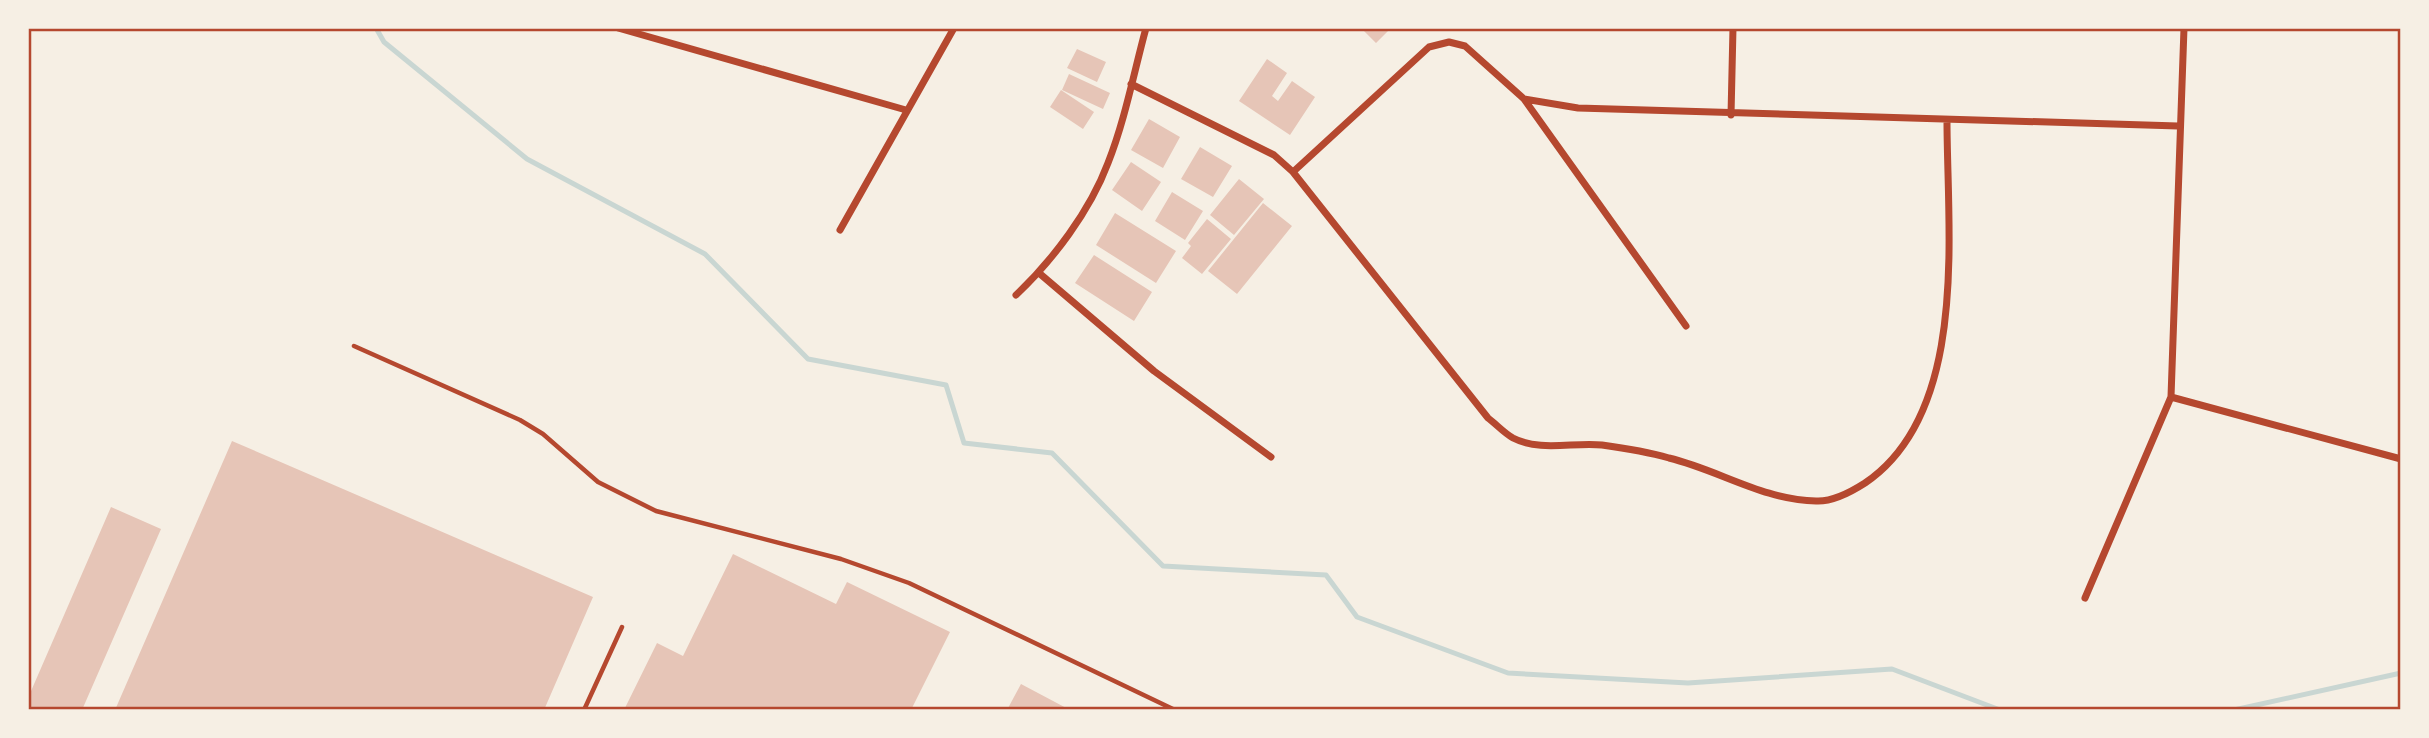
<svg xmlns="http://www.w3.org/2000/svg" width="2429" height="738" font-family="'IBM Plex Sans',sans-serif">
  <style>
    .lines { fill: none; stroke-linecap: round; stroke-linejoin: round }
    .stream { stroke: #c9d6d2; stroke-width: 5 }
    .building { fill: #e6c5b7 }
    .service { stroke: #b5482f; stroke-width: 4.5 }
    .minor { stroke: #b5482f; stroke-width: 7 }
    .neatline { fill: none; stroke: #b5482f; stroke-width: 2.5 }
  </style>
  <rect width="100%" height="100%" fill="#f6efe4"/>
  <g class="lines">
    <!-- stream -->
    <path class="stream" d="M376 28 384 42 527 159 705 254 808 359 946 385 964 443 1052 453 1163 566 1326 575 1357 617 1508 673 1688 683 1892 669 2000 710
      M2234 710 2401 673"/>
  </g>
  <!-- building -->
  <path class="building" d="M1361 28H1391L1376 43Z
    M1077 49 1106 62 1097 82 1067 68Z
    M1267 59 1287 73 1272 96 1278 101 1292 81 1315 97 1290 135 1239 101Z
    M1069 74 1110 93 1103 109 1062 90Z
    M1061 90 1094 112 1083 129 1050 107Z
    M1149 119 1180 137 1163 168 1131 150Z
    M1200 147 1232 166 1213 197 1181 179Z
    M1131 162 1161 182 1142 211 1112 190Z
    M1239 179 1264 199 1234 235 1210 215Z
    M1172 192 1203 211 1185 240 1155 221Z
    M1263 203 1292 226 1237 294 1208 271Z
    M1115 213 1176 251 1156 283 1096 245Z
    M1207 219 1231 239 1202 274 1182 258 1191 246 1188 243Z
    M1094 255 1152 292 1134 321 1075 283Z
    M232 441 593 597 544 710H115Z
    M111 507 161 529 82 710H28V698Z
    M733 554 836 604 847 582 950 632 911 710H624L657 643 683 656Z
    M1021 684 1070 710H1007Z"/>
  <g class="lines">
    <!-- service -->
    <path class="service" d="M354 346 520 420 543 434 598 482 656 511 841 559 909 583 1175 710
      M584 710 622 627"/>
    <!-- minor -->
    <path class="minor" d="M618 28 906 110
      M1131 84 1274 155 1293 172 1488 418C1496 424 1504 433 1513 438 1540 452 1573 442 1602 445 1624 448 1648 452 1669 458 1719 470 1763 500 1816 501 1833 502 1851 492 1865 483 1970 412 1947 231 1947 121
      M1524 99 1686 326
      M1731 115 1733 28
      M1293 172 1429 47 1449 42 1465 46 1524 99 1578 108 2178 126
      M840 230 954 28
      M1039 273 1154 371 1271 457
      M1016 295C1053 260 1090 211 1108 163 1125 120 1134 72 1146 28
      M2171 397 2401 459
      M2085 598 2171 397 2184 28"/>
  </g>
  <!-- border -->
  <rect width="2429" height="738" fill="none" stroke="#f6efe4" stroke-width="60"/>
  <rect x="30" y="30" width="2369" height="678" class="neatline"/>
</svg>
